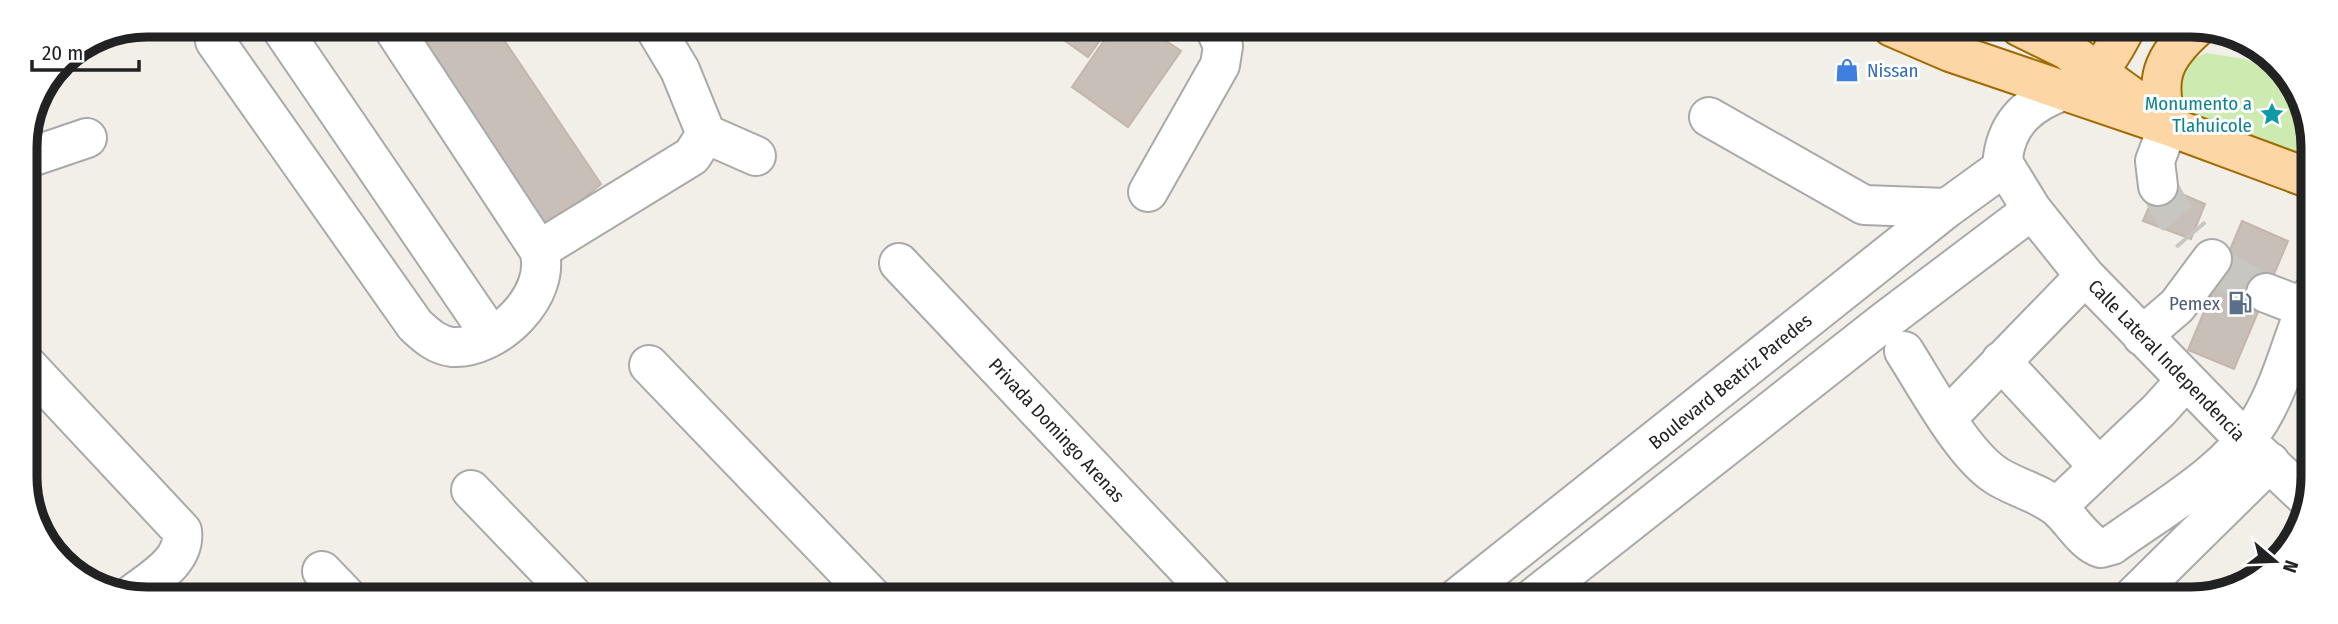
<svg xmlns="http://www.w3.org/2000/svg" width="2338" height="624" font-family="'Fira Sans Condensed',sans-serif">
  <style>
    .grass { fill: #cdebb0 }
    .building { fill: #c7bfb8; stroke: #c4b6ab; stroke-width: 2 }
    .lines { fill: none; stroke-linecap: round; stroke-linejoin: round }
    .minor-tunnel { stroke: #c8c6c1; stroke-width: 38; stroke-dasharray: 38 19; stroke-linecap: butt }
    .minor-casing { stroke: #a9a9a9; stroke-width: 42 }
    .major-casing { stroke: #a06b00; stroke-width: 42 }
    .minor { stroke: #fff; stroke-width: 38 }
    .major { stroke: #fcd6a4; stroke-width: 38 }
    .labels { text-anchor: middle; stroke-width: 6; stroke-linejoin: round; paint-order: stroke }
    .shop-label { font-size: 19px; fill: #366cbe; stroke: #fff; text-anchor: start }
    .culture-label { font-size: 19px; fill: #0d838f; stroke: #fff; text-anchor: end }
    .service-label { font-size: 19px; fill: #4e5e75; stroke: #fff; text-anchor: end }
    .street-label { font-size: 19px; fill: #222; stroke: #fff }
    .rim { fill: none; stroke: #222; stroke-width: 9 }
  </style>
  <rect width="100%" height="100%" fill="#f2efe9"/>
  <!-- grass -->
  <path class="grass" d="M2206 53 2245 59 2284 73 2311 123V167L2188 114 2176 101 2179 70 2190 60Z"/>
  <!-- building -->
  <path class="building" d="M412 25H494L601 184 547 229Z
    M1044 26H1110L1088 57Z
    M1114 26H1144L1181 51 1128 127 1072 87Z
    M2159 184 2205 204 2191 239 2143 221Z
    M2242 221 2288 241 2234 369 2188 350Z"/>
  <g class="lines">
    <!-- minor-tunnel -->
    <path class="minor-tunnel" d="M2158 186 2174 215 2192 236
      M2221 270 2266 293"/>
    <!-- minor casing -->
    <g class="minor-casing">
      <path id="minor" d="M279 25 491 336
        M391 25 539 250 692 156 706 134
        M653 25 680 70 706 134 756 156
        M215 41 415 325C426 335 436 345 452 347 496 350 553 295 539 250
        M2063 91C2030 103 2008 121 2003 157L2005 166 2032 210 2085 276 2245 440 2311 502
        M1709 117 1864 205 1947 208
        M25 159 87 138
        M2158 186 2155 161 2168 126
        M1148 192 1220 65 1223 46 1214 26
        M899 263 1215 598
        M2266 293 2305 308
        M2142 336 2177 306 2212 259
        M1904 351C1926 385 1963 455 1997 476 2016 488 2040 493 2058 508 2072 520 2084 543 2101 548L2112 545C2163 508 2226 474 2260 420 2283 382 2293 335 2311 295
        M2001 361 2099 467
        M26 364 182 531C186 562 150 580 129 597
        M649 365 873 598
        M1947 418 2085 276
        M471 490 575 598
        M2057 507 2159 410 2186 380
        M322 571 347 597
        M1457 598 1947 208 2005 166
        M1532 599 1885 321 2032 210
        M2131 599 2270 462"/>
    </g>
    <!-- major casing -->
    <g class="major-casing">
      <path id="major" d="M1892 27 1950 52 2168 126 2311 179
        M2020 27 2067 50 2150 110
        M2080 83C2104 70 2114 50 2126 27
        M2168 126C2154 79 2161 59 2197 27"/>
    </g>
    <!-- minor -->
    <use href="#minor" class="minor"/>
    <!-- major -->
    <use href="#major" class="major"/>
  </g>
  <!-- icons -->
  <defs>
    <g id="shop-bare" transform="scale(1.89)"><path d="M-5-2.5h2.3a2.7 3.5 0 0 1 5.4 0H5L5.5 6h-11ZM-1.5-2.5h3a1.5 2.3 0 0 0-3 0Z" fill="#3f7fe0" stroke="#fff" stroke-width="2.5" paint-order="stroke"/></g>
    <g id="sight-bare" transform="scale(1.89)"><path d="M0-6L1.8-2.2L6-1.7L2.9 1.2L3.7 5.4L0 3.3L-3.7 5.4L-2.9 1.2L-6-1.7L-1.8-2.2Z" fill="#0f9aa8" stroke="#fff" stroke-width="2.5" paint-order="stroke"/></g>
    <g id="fuel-bare" transform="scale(1.89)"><path d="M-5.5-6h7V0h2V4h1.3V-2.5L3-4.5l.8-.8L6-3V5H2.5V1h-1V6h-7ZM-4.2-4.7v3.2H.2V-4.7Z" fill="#5c6f8a" stroke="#fff" stroke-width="2.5" paint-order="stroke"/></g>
  </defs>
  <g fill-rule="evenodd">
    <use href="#shop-bare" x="1847" y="70"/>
    <use href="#sight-bare" x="2272" y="114"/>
    <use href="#fuel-bare" x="2240" y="303"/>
  </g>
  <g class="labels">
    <!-- shop labels -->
    <g class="shop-label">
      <text x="1867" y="77">Nissan</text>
    </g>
    <!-- culture labels -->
    <g class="culture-label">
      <text x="2252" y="110">Monumento a<tspan x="2252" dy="22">Tlahuicole</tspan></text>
    </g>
    <!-- service labels -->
    <g class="service-label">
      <text x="2220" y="310">Pemex</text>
    </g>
    <!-- street labels -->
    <g class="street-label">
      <text transform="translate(2167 360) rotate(46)" y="7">Calle Lateral Independencia</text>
      <text transform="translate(1730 381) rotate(-39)" y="7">Boulevard Beatriz Paredes</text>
      <text transform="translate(1057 430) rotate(47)" y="7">Privada Domingo Arenas</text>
    </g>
  </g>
  <!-- crop -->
  <path d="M0 0H2338V624H0ZM147 37H2191A110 110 0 0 1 2301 147V477A110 110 0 0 1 2191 587H147A110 110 0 0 1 37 477V147A110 110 0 0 1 147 37Z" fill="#fff" fill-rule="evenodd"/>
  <path class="rim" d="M147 37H2191A110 110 0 0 1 2301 147V477A110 110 0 0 1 2191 587H147A110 110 0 0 1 37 477V147A110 110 0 0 1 147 37Z"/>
  <!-- north arrow -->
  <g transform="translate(2275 561) rotate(109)" stroke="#ffffff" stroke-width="5" paint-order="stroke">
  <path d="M0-5L12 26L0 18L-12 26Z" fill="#222222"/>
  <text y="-10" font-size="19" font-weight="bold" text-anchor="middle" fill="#222222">N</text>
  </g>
  <!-- scale -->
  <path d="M32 60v10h107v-10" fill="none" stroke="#222222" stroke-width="3.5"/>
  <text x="42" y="60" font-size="21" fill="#222222" stroke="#ffffff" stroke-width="5" paint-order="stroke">20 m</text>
</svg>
